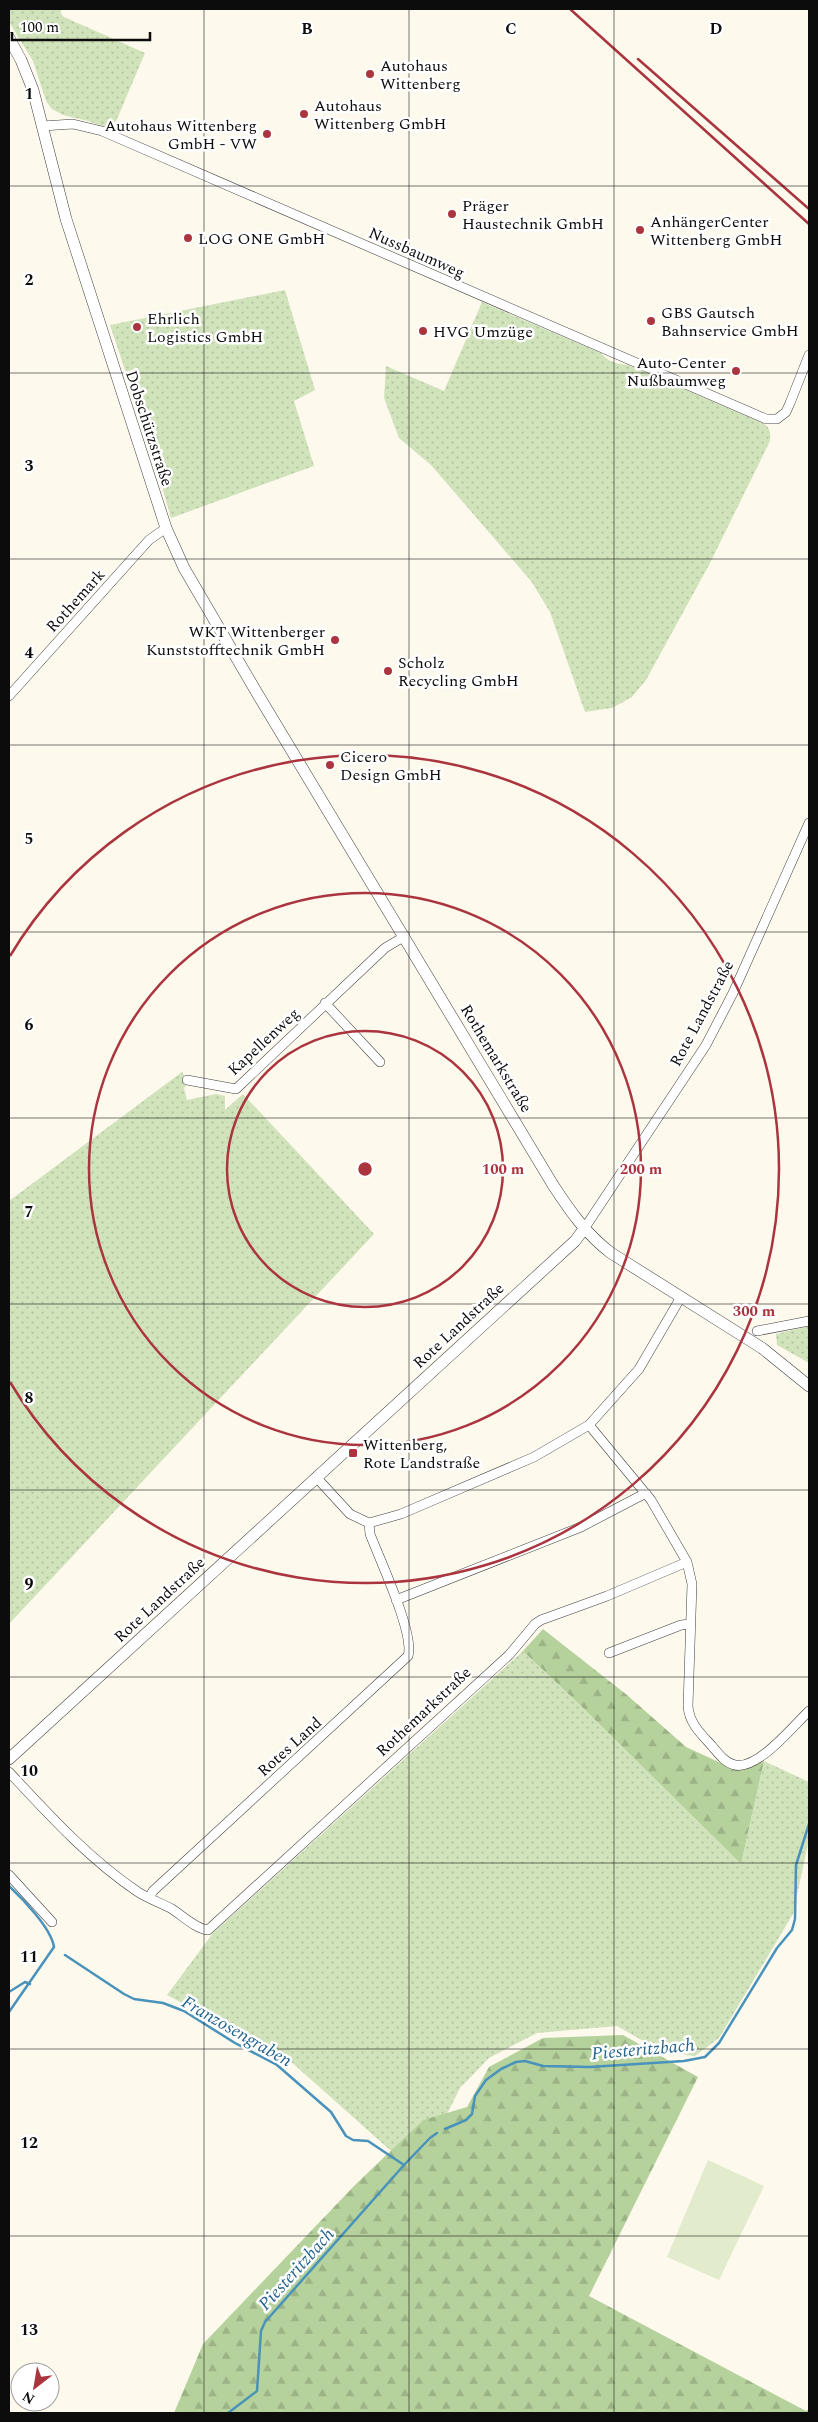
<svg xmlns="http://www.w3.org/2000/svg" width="818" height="2422" font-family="Spectral,serif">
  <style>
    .grass { fill: url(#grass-dots) }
    .forest { fill: url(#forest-firs) }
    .pitch { fill: #e2ebcc }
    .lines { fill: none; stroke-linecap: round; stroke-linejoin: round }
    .stream { stroke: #4892bc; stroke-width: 2.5 }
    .minor-casing { stroke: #3f3f3f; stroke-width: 10 }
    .tertiary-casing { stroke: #3f3f3f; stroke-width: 12 }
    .minor { stroke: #fff; stroke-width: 9 }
    .tertiary { stroke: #fff; stroke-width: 11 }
    .rail { stroke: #ab353f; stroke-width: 2.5 }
    .grid { fill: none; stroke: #0c0c0c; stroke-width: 1; stroke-opacity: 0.55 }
    .ring { fill: none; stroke: #ab353f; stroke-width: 2.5 }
    .poi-dot { fill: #ab353f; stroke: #fff; stroke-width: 2 }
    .labels { text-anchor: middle; stroke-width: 5; stroke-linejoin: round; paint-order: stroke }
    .poi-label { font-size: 16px; fill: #0c0c0c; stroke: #fff; text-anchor: start }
    .street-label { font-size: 16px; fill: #0c0c0c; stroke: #fff }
    .water-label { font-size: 18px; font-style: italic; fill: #25648e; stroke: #fff }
    .grid-label { font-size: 16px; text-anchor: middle; font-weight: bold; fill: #0c0c0c; stroke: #fff; stroke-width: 5; stroke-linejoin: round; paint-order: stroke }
    .centre { fill: #ab353f; stroke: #fff; stroke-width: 2.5 }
    .ring-label { font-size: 15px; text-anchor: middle; font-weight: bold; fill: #ab353f; stroke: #fff; stroke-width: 5; stroke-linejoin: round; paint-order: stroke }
  </style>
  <defs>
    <pattern id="grass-dots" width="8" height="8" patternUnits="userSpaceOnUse" patternTransform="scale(1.25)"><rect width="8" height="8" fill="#d1e3bb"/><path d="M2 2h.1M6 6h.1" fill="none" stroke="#b2c2a0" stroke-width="1.8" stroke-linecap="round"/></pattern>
    <pattern id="forest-firs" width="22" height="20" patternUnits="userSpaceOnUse" patternTransform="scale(1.25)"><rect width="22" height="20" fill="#b6d29c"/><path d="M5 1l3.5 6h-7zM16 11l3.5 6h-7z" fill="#9bb385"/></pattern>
  </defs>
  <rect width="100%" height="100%" fill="#fdf9ed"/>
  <!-- grass -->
  <path class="grass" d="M9 9H61V14L64 17 145 53 114 126 123 130 122 133 88 121 63 115 52 109 46 101 33 61 9 22Z
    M285 290 315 390 294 401 314 466 171 518 163 490 159 455 139 412 110 325Z
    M482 302 601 353C608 362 617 364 628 365L763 423C770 428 771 432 770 441L709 565 646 680 632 697 612 708 585 712 550 612 531 581 431 465 399 438 384 398 386 366 444 391Z
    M182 1072 188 1083 184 1088 187 1100 216 1094 225 1096V1110L243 1094 374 1234 9 1624V1201Z
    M809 1326V1363L777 1345 776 1334Z
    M523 1651 579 1704 741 1864 764 1761 809 1782V1839L793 1914 719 2038 695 2056 686 2055 645 2042 617 2026 537 2033 489 2058 460 2088 445 2118 423 2120 391 2151 288 2059 167 1995 213 1933Z"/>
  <!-- forest -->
  <path class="forest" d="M543 1629 627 1695 686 1747 736 1770 764 1761 741 1864 579 1704 523 1651Z
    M623 2035 698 2077 589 2296 806 2411 809 2409V2413H174L203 2344 356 2184 423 2120 467 2107 489 2067 543 2038Z"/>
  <!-- pitch -->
  <path class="pitch" d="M708 2160 764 2186 719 2280 667 2257Z"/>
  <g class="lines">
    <!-- stream -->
    <path class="stream" d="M9 1886C23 1899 51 1928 54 1947L9 2012
      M65 1955 124 1994 134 1999 163 2003 184 2011 235 2043 277 2065 331 2112 346 2136 353 2140 368 2141 404 2165
      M9 1992 25 1982 30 1984
      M445 2129 466 2120 472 2114 475 2096 486 2080 501 2069 516 2062 525 2061 543 2066 590 2067 684 2061 705 2057 719 2043 777 1948 792 1930 795 1919 796 1865 809 1824
      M228 2413 257 2391 261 2331 265 2322 404 2165 430 2138 437 2133"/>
    <!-- minor casing -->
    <g class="minor-casing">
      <path id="minor" d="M42 126 73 124 102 131 766 419H777L786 412 790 403 809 355
        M9 696 149 540 166 528
        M325 1003 380 1062
        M187 1080 236 1089 385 948 405 936
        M584 1229 706 1045 733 993 809 823
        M757 1331 809 1321
        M589 1425 651 1500 687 1562 692 1584 688 1706C689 1723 701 1734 712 1746 718 1753 725 1763 735 1765 758 1770 793 1726 809 1711
        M369 1523 401 1514 534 1457 589 1425 639 1369 681 1297
        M396 1600 581 1527 646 1493
        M609 1653 681 1625 690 1624
        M9 1772C49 1815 89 1859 138 1892 149 1899 161 1903 172 1909 183 1916 196 1929 208 1930L509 1655 535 1624 541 1620 607 1596 687 1562
        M9 1875 52 1922
        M149 1898 153 1891 408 1656C415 1634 379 1558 370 1534L369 1523 350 1514 316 1477"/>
    </g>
    <!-- tertiary casing -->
    <g class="tertiary-casing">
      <path id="tertiary" d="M9 38 21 60 33 90 66 219 166 528 184 568 257 693 553 1185C570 1211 586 1234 611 1253L762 1348 809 1386
        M9 1759 575 1241 584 1229"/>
    </g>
    <!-- minor -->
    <use href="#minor" class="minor"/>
    <!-- tertiary -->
    <use href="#tertiary" class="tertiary"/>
    <!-- rail -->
    <path class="rail" d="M570 9 809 224
      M638 59 809 209"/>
  </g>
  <!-- grid -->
  <path class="grid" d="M204 9V2413M409 9V2413M614 9V2413M9 186H809M9 373H809M9 559H809M9 745H809M9 932H809M9 1118H809M9 1304H809M9 1490H809M9 1677H809M9 1863H809M9 2049H809M9 2236H809"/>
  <!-- distance rings -->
  <g class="ring">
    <circle cx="365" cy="1169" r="138"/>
    <circle cx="365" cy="1169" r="276"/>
    <path d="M10 956A414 414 0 1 1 10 1382"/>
  </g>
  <!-- markers -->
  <g class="poi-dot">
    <circle cx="370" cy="74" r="5"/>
    <circle cx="304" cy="114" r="5"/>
    <circle cx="267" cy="134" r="5"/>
    <circle cx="452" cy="214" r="5"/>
    <circle cx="640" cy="230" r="5"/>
    <circle cx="188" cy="238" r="5"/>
    <circle cx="651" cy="321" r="5"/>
    <circle cx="137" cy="327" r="5"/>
    <circle cx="423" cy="331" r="5"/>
    <circle cx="736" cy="371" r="5"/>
    <circle cx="335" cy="640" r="5"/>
    <circle cx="388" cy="671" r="5"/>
    <circle cx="330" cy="765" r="5"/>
    <rect x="348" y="1448" width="10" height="10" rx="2.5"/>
  </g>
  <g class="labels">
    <!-- poi labels -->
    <g class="poi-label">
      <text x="380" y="71">Autohaus<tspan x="380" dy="18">Wittenberg</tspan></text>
      <text x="314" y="111">Autohaus<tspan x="314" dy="18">Wittenberg GmbH</tspan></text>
      <text x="257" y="131" text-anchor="end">Autohaus Wittenberg<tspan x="257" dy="18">GmbH - VW</tspan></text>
      <text x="462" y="211">Präger<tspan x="462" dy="18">Haustechnik GmbH</tspan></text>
      <text x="650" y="227">AnhängerCenter<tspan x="650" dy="18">Wittenberg GmbH</tspan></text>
      <text x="198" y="244">LOG ONE GmbH</text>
      <text x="661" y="318">GBS Gautsch<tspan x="661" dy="18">Bahnservice GmbH</tspan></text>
      <text x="147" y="324">Ehrlich<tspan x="147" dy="18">Logistics GmbH</tspan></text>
      <text x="433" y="337">HVG Umzüge</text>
      <text x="726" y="368" text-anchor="end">Auto-Center<tspan x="726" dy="18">Nußbaumweg</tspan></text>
      <text x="325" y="637" text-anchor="end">WKT Wittenberger<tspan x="325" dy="18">Kunststofftechnik GmbH</tspan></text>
      <text x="398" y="668">Scholz<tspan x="398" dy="18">Recycling GmbH</tspan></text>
      <text x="340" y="762">Cicero<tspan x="340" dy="18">Design GmbH</tspan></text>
      <text x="363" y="1450">Wittenberg,<tspan x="363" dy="18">Rote Landstraße</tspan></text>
    </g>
    <!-- street labels -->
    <g class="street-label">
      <text transform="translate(417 252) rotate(24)" y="6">Nussbaumweg</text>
      <text transform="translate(150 428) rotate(72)" y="6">Dobschützstraße</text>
      <text transform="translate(75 600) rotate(-48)" y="6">Rothemark</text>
      <text transform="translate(701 1013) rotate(-62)" y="6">Rote Landstraße</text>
      <text transform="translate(263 1041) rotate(-43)" y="6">Kapellenweg</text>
      <text transform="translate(497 1058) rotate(59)" y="6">Rothemarkstraße</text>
      <text transform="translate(458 1325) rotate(-43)" y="6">Rote Landstraße</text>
      <text transform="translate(159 1599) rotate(-43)" y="6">Rote Landstraße</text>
      <text transform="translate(423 1711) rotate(-43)" y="6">Rothemarkstraße</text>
      <text transform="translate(289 1746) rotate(-42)" y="6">Rotes Land</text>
    </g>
    <!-- water labels -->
    <g class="water-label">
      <text transform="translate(237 2031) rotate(30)" y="6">Franzosengraben</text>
      <text transform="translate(643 2049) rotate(-5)" y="6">Piesteritzbach</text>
      <text transform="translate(296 2269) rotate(-48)" y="6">Piesteritzbach</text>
    </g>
  </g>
  <g class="grid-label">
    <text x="307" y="34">B</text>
    <text x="511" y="34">C</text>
    <text x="716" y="34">D</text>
    <text x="29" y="99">1</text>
    <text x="29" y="285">2</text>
    <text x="29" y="471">3</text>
    <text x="29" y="658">4</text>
    <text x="29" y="844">5</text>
    <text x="29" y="1030">6</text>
    <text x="29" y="1217">7</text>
    <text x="29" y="1403">8</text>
    <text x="29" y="1589">9</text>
    <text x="29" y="1776">10</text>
    <text x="29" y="1962">11</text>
    <text x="29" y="2148">12</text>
    <text x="29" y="2335">13</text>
  </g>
  <circle cx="365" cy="1169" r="8" class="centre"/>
  <g class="ring-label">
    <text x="503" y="1174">100 m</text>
    <text x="641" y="1174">200 m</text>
    <text x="754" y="1316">300 m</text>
  </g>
  <!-- border -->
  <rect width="818" height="2422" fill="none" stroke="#0c0c0c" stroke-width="20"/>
  <!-- north arrow -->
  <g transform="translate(35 2387) rotate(211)"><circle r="24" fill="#ffffff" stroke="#9e9e9e"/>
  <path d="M0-4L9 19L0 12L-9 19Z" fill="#ab353f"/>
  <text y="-8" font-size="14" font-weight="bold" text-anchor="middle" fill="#0c0c0c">N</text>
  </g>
  <!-- scale -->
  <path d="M12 32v8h138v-8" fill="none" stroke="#0c0c0c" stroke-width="2.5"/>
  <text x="20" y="32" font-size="15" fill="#0c0c0c" stroke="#ffffff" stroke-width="4" paint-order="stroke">100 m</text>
</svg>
